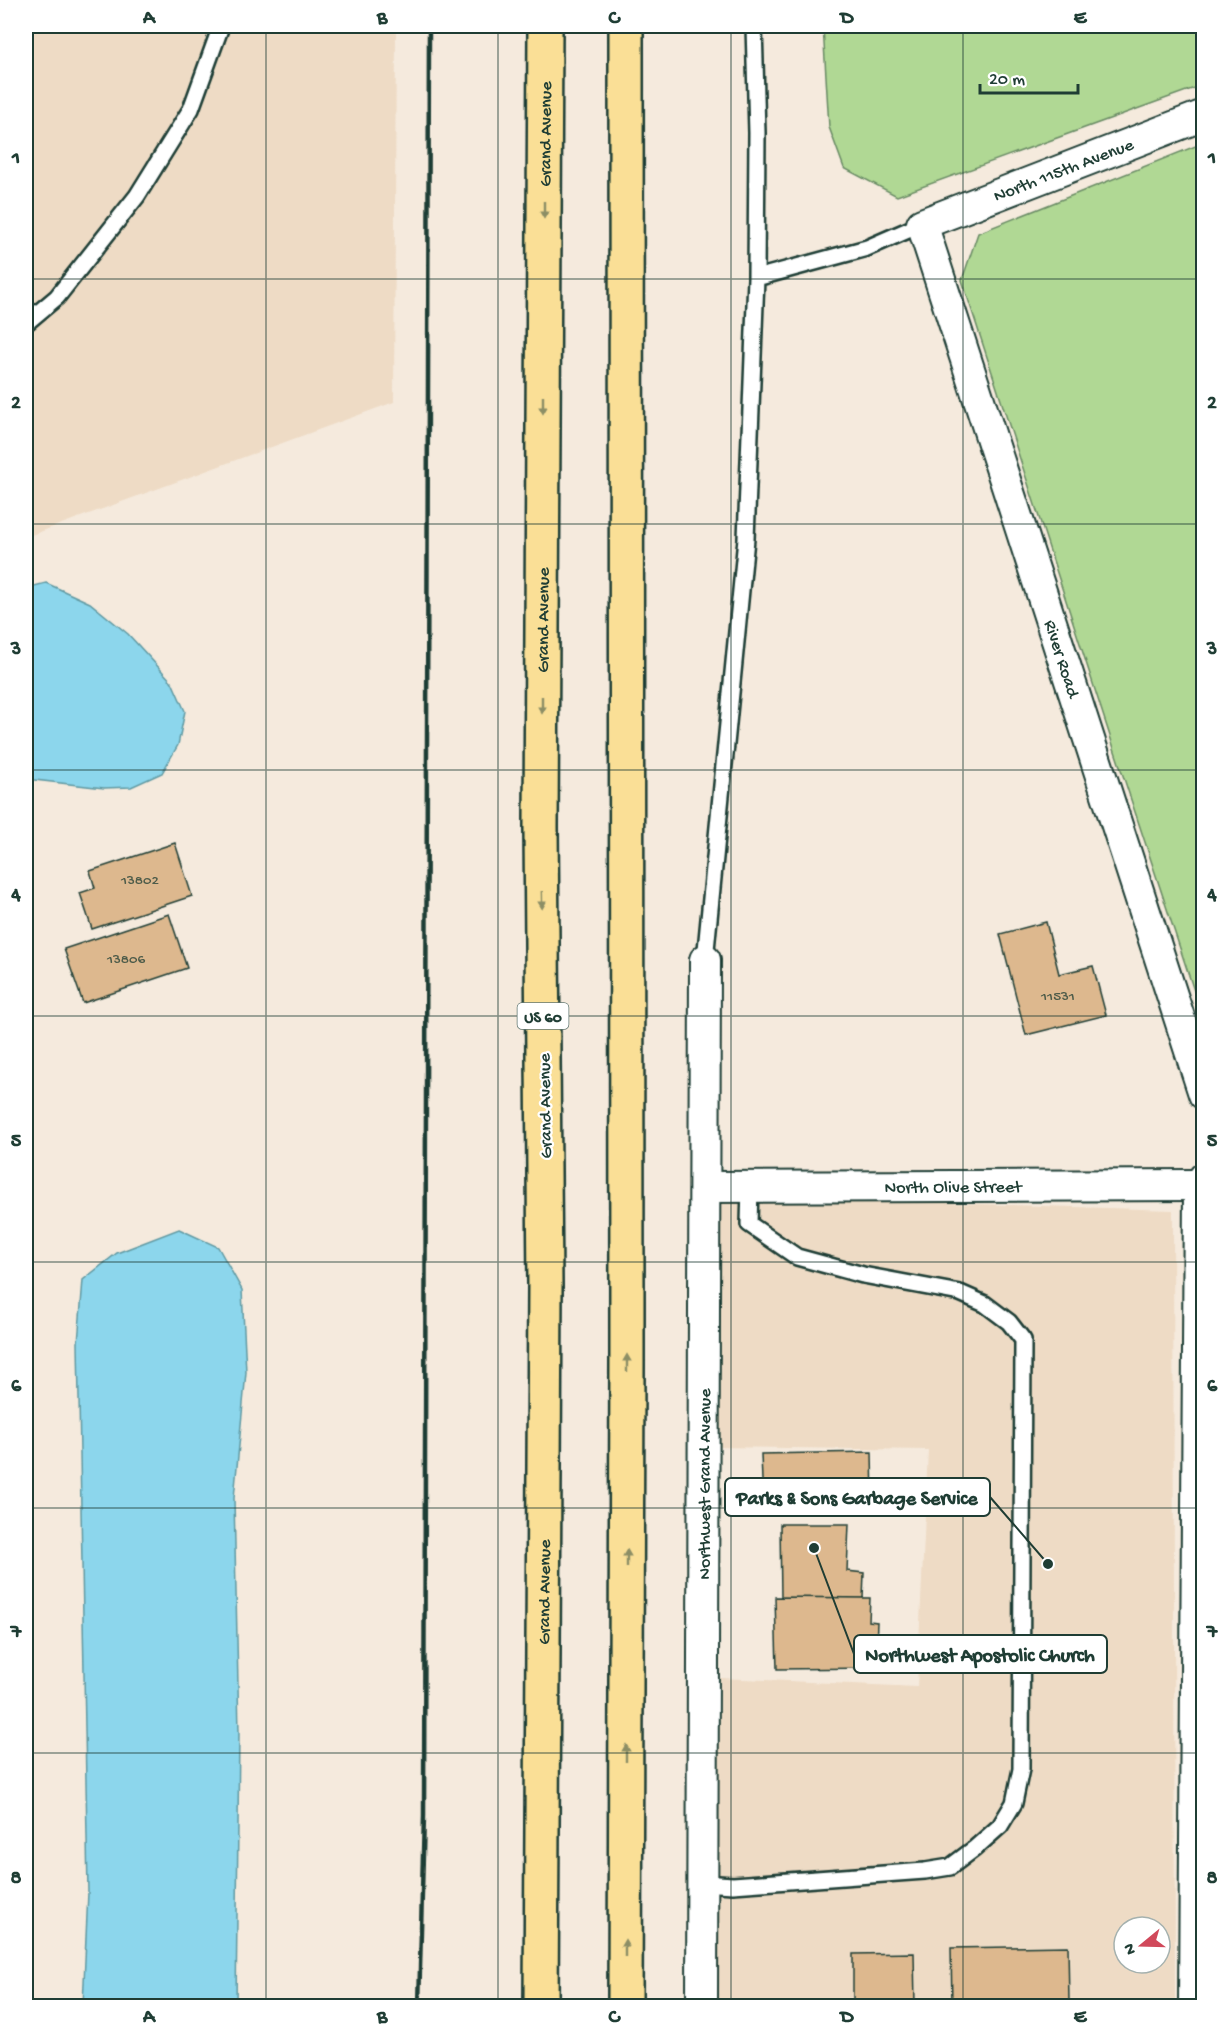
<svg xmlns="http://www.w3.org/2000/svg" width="1229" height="2032" font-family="'Gochi Hand',sans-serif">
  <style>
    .built { fill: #eedbc5; fill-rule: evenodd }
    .green { fill: #b0d894; stroke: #688a64; stroke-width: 1.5 }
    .water { fill: #8cd6ec; stroke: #6099a2; stroke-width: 1.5 }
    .building { fill: #ddb88e; stroke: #1f3d34; stroke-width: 1.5 }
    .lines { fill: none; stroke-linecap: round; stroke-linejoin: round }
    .service-casing { stroke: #1f3d34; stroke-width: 20 }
    .minor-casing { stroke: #1f3d34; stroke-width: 34 }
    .trunk-casing { stroke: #1f3d34; stroke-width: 38 }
    .service { stroke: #fff; stroke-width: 15 }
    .minor { stroke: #fff; stroke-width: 30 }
    .trunk { stroke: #fadf96; stroke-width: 33 }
    .rail { stroke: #1f3d34; stroke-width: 4.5 }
    .oneway { fill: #8c8e65 }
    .grid { fill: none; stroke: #1f3d34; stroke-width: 1.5; stroke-opacity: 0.55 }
    .labels { text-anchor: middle; stroke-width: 4.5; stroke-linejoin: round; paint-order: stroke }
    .number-label { font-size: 15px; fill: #4e5c4a }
    .shield { fill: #fff; stroke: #627771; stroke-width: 1.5 }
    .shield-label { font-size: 16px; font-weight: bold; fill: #1f3d34 }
    .street-label { font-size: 18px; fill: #1f3d34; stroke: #fff }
    .leader { fill: none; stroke: #1f3d34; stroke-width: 2 }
    .callout-dot { fill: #1f3d34; stroke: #fff; stroke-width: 2 }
    .callout { fill: #fff; stroke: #1f3d34; stroke-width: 2 }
    .callout-label { font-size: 20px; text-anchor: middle; font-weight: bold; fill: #1f3d34 }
    .neatline { fill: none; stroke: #1f3d34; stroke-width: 2 }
    .grid-label { font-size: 20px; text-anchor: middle; font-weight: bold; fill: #1f3d34 }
  </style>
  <rect width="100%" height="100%" fill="#f5eadd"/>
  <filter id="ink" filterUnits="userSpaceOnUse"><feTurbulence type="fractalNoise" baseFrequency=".0167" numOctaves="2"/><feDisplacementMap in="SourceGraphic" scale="12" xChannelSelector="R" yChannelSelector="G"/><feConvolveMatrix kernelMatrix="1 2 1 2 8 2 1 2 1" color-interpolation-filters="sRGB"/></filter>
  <g filter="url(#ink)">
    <!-- built -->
    <path class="built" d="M26 26H396L394 402 26 537Z
      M719 1196 1173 1210 1175 2006H715L720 1678 917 1687 928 1450 714 1447ZM1124 1927H1160V1963H1124Z"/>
    <!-- green -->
    <path class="green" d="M823 26H1203V85L897 196 844 168 829 127Z
      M1203 143V1018L1109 733 962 280 978 233Z"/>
    <!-- water -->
    <path class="water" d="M46 583 90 603 128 634 172 682 185 711 178 745 162 773 131 787 104 788 26 779V588Z
      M179 1229 218 1247 242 1290 246 1372 234 1498 239 1733 236 2006H83L88 1892 78 1343 83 1280 117 1253Z"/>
    <!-- building -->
    <path class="building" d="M175 843 192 896 92 929 80 893 95 888 90 871Z
      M169 914 187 968 83 1003 64 949Z
      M1046 922 1059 974 1093 966 1106 1015 1026 1035 1000 934Z
      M872 1452 873 1503 763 1506 761 1454Z
      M780 1524H849L847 1571 864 1573 863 1598 781 1597Z
      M775 1597 870 1598 869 1621 877 1622 875 1668 777 1669Z
      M1068 1946 1069 2003 952 2004 951 1948Z
      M914 1953 915 2006H853V1954Z"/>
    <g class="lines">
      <!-- service casing -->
      <g class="service-casing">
        <path id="service" d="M756 278 867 248 922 224
          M26 323 57 297 137 196 191 109 221 26
          M705 960 746 539 756 278 757 133 754 26
          M703 1883 733 1885 925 1871 950 1867 974 1849 1000 1826 1014 1803 1021 1769 1023 1340 1009 1322 985 1304 960 1293 863 1275 797 1257 749 1224 750 1186"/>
      </g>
      <!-- minor casing -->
      <g class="minor-casing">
        <g id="minor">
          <path id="s1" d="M1204 115 922 224 1204 1094"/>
          <path id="s2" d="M705 1187 1199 1185"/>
          <path id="s3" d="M702 2006 705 960"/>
          <path d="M1194 2006 1199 1185 1204 1178"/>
        </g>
      </g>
      <!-- trunk casing -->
      <g class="trunk-casing">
        <g id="trunk">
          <path id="s4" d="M541 2006 545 1286 541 828 545 26"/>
          <path d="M625 2006 627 1360 626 26"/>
        </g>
      </g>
      <!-- service -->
      <use href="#service" class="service"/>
      <!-- minor -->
      <use href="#minor" class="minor"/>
      <!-- trunk -->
      <use href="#trunk" class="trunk"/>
      <!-- rail -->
      <path class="rail" d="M419 2006 424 1816 429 26"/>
    </g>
    <!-- one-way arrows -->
    <defs><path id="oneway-solid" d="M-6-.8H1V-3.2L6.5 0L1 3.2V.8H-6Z" transform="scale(1.5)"/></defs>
    <g class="oneway">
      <use href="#oneway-solid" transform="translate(544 210) rotate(90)"/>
      <use href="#oneway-solid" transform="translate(543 405) rotate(90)"/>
      <use href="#oneway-solid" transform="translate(542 705) rotate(90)"/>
      <use href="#oneway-solid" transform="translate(542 900) rotate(89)"/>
      <use href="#oneway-solid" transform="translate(627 1363) rotate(-90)"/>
      <use href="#oneway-solid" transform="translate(627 1558) rotate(-90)"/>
      <use href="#oneway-solid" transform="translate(626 1753) rotate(-90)"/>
      <use href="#oneway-solid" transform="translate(625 1948) rotate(-90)"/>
    </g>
  </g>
  <!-- grid -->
  <path class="grid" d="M266 26V2006M498 26V2006M731 26V2006M963 26V2006M26 279H1204M26 524H1204M26 770H1204M26 1016H1204M26 1262H1204M26 1508H1204M26 1753H1204"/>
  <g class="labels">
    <!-- number labels -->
    <g class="number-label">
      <text x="140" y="884">13802</text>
      <text x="126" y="963">13806</text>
      <text x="1058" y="1000">11531</text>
    </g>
    <!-- shield labels -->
    <rect class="shield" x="517.5" y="1003" width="51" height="26" rx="4.5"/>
    <g class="shield-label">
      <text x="543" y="1022">US 60</text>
    </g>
    <!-- street labels -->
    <g class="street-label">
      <text dy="6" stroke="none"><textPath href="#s4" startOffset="1872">Grand Avenue</textPath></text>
      <text transform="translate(1063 169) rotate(-21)" y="6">North 115th Avenue</text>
      <text dy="6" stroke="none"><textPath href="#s4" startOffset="1386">Grand Avenue</textPath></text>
      <text dy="6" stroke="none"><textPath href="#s1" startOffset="759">River Road</textPath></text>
      <text transform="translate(544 1106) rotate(-91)" y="6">Grand Avenue</text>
      <text dy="6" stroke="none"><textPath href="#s2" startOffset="248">North Olive Street</textPath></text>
      <text dy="6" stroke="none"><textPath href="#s3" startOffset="522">Northwest Grand Avenue</textPath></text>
      <text dy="6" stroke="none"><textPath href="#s4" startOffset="414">Grand Avenue</textPath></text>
    </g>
  </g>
  <!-- callouts -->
  <path class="leader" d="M1048 1564L990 1497M814 1548L854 1654"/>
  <g class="callout-dot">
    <circle cx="1048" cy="1564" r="6"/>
    <circle cx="814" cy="1548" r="6"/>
  </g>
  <g class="callout">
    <rect x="725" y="1478" width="265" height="38" rx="6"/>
    <rect x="854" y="1635" width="253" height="38" rx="6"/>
  </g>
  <g class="callout-label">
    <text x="857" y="1504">Parks &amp; Sons Garbage Service</text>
    <text x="980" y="1661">Northwest Apostolic Church</text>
  </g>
  <!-- margin -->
  <rect width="1229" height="2032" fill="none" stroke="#fff" stroke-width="66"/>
  <!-- north arrow -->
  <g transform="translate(1142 1945) rotate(251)"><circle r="28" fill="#ffffff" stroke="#a5b1ae" stroke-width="1.5"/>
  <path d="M0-4.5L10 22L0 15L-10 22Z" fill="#d1495b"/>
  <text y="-9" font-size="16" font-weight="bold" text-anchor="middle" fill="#1f3d34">N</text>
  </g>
  <!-- scale -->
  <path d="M980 84v9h98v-9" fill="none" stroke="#1f3d34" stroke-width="3"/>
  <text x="989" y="84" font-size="18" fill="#1f3d34" stroke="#ffffff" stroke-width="4.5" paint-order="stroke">20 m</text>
  <rect x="33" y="33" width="1163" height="1966" class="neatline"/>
  <g class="grid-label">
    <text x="149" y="23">A</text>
    <text x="382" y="23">B</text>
    <text x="614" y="23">C</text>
    <text x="847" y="23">D</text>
    <text x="1080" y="23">E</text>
    <text x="16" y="163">1</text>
    <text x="1212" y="163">1</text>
    <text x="16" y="408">2</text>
    <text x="1212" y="408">2</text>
    <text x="16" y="654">3</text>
    <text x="1212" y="654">3</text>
    <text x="16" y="900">4</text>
    <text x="1212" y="900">4</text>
    <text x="16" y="1146">5</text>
    <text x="1212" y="1146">5</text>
    <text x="16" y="1391">6</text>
    <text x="1212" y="1391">6</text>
    <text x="16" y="1637">7</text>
    <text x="1212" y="1637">7</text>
    <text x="16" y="1883">8</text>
    <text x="1212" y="1883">8</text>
    <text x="149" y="2022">A</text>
    <text x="382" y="2022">B</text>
    <text x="614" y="2022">C</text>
    <text x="847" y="2022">D</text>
    <text x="1080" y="2022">E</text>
  </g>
</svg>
